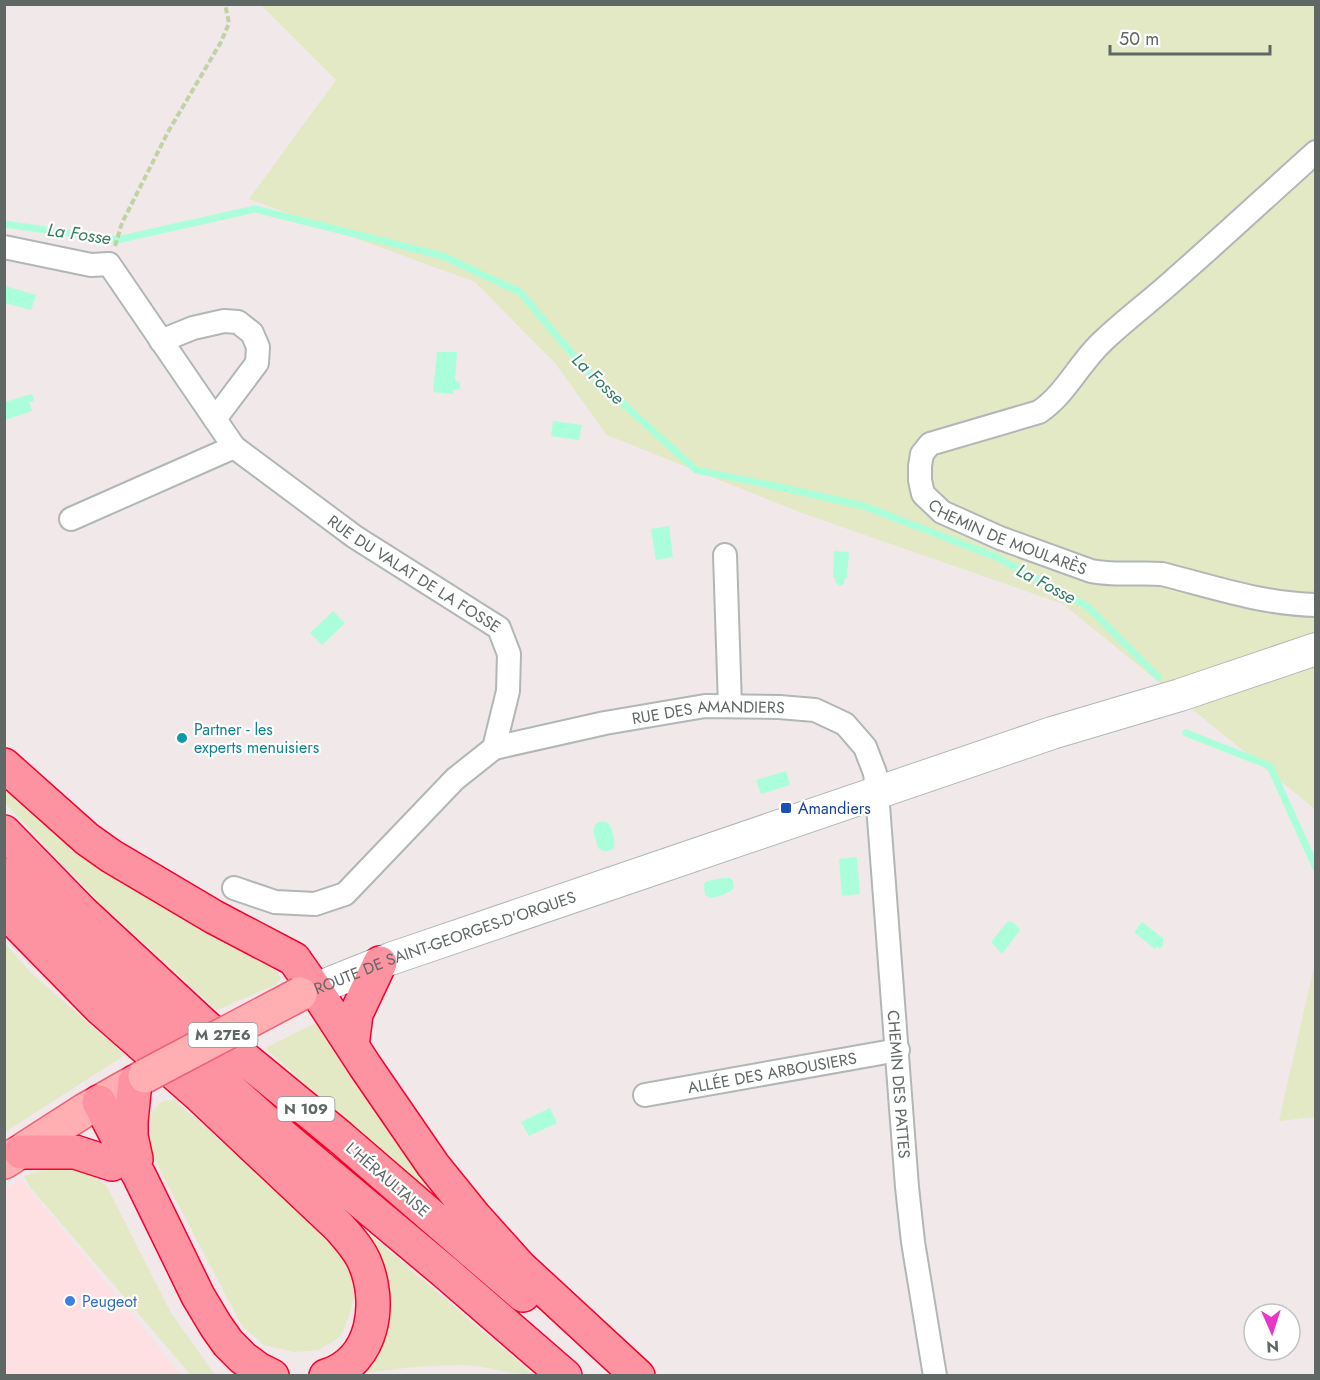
<svg xmlns="http://www.w3.org/2000/svg" width="1320" height="1380" font-family="Jost,sans-serif">
  <style>
    .commercial { fill: #fee0e3 }
    .green { fill: #e3e8c5 }
    .water { fill: #aaffda }
    .lines { fill: none; stroke-linecap: round; stroke-linejoin: round }
    .stream { stroke: #aaffda; stroke-width: 7 }
    .street-casing { stroke: #b0b7b6; stroke-width: 26 }
    .secondary-casing { stroke: #b0b8b6; stroke-width: 34 }
    .primary-casing { stroke: #f16076; stroke-width: 36 }
    .highway-casing { stroke: #f8012e; stroke-width: 36 }
    .path { stroke: #c0d3a4; stroke-width: 4; stroke-dasharray: 6 3; stroke-linecap: butt }
    .street { stroke: #fff; stroke-width: 22 }
    .secondary { stroke: #fff; stroke-width: 32 }
    .primary { stroke: #ffafb2; stroke-width: 33 }
    .highway { stroke: #fd93a0; stroke-width: 33 }
    .primary-bridge-casing { stroke: #f16076; stroke-width: 36; stroke-linecap: butt }
    .primary-bridge { stroke: #ffafb2; stroke-width: 33 }
    .culture-dot { fill: #0f9aa8; stroke: #fff; stroke-width: 2 }
    .transit-dot { fill: #1a4fb4; stroke: #fff; stroke-width: 2 }
    .shop-dot { fill: #3f7fe0; stroke: #fff; stroke-width: 2 }
    .labels { text-anchor: middle; stroke-width: 4.5; stroke-linejoin: round; paint-order: stroke }
    .shield { fill: #fff; stroke: #8f9593; stroke-width: 1.5 }
    .shield-label { font-size: 15px; font-weight: bold; fill: #5f6865 }
    .street-label { font-size: 16px; fill: #5f6865; stroke: #fff }
    .culture-label { font-size: 16px; fill: #0d838f; stroke: #fff; text-anchor: start }
    .transit-label { font-size: 16px; fill: #164399; stroke: #fff; text-anchor: start }
    .shop-label { font-size: 16px; fill: #366cbe; stroke: #fff; text-anchor: start }
    .water-label { font-size: 18px; font-style: italic; fill: #337d63; stroke: #fff }
  </style>
  <rect width="100%" height="100%" fill="#f1e8e9"/>
  <!-- commercial -->
  <path class="commercial" d="M21 1179 181 1375H5V1190Z"/>
  <!-- green -->
  <path class="green" d="M261 5H1315V809L1063 604 802 513 607 435 555 363 475 282 249 199 336 80Z
    M4 779 243 949 276 971 281 979 275 985 217 1010 98 901 5 803Z
    M5 943 30 972 125 1055 5 1132Z
    M1315 962V1117L1279 1121Z
    M320 1021 465 1225 265 1048Z
    M174 1100 337 1243 350 1265 354 1297 348 1319 340 1337 319 1350 295 1352 264 1345 242 1326 157 1164C153 1155 146 1143 146 1133 146 1122 153 1105 164 1101 164 1101 173 1100 174 1100Z
    M70 1168 91 1175 106 1185 171 1313 215 1375H191L30 1187 24 1176 47 1169Z
    M359 1225 534 1375C511 1375 489 1366 465 1365 427 1364 388 1370 350 1375L356 1362Z"/>
  <!-- water -->
  <path class="water" d="M5 286 36 295 31 310 5 303Z
    M437 352H457L455 381 460 382V390L454 389 453 394 433 392Z
    M32 394 34 401 29 402 32 411 5 420V402Z
    M553 421 582 425 579 440 551 436Z
    M669 526 673 557 656 560 651 529Z
    M834 551 849 552 847 578H845L844 584 840 586 836 583 835 578H833Z
    M333 611 345 623 322 645 310 633Z
    M786 771 790 785 761 794 756 780Z
    M599 822C603 822 606 821 609 824 611 825 612 832 613 834 616 845 616 852 603 851L598 848 593 830 595 825Z
    M857 857 860 894 842 896 839 859Z
    M723 878H730L733 881 734 888C728 894 720 896 711 898L705 895 704 884 707 881Z
    M1008 921 1014 923 1020 930 1002 954 991 942Z
    M1142 922 1163 938V945L1161 948 1156 947 1155 949 1134 932Z
    M550 1108 557 1123 529 1136 521 1122Z"/>
  <g class="lines">
    <!-- stream -->
    <path class="stream" d="M4 224 117 240 255 209 443 256 520 292 585 369 696 470 775 486 864 506 996 557 1087 606 1158 677
      M1186 733 1270 766 1316 868"/>
    <!-- street casing -->
    <g class="street-casing">
      <g id="street">
        <path id="s1" d="M1316 152C1269 194 1223 237 1176 278 1152 300 1126 319 1103 341 1079 363 1066 394 1039 412L930 444 922 454 920 466V480L923 494 942 512 1000 538 1091 571C1115 576 1138 572 1162 574 1213 587 1263 604 1316 605"/>
        <path id="s2" d="M4 247 91 265 109 264 234 447 355 537 499 628 509 654 508 691 494 748 455 779 345 894 315 904 275 902 234 888"/>
        <path d="M161 341 193 328 224 321 238 322 252 333 258 347 257 363 215 419"/>
        <path d="M71 519 234 447"/>
        <path d="M725 555 730 706"/>
        <path id="s3" d="M494 748 605 723 705 706 779 707 815 710 845 724 865 747 875 773 877 792 907 1187 913 1242 935 1376"/>
        <path id="s4" d="M645 1095 898 1050"/>
      </g>
    </g>
    <!-- secondary casing -->
    <g class="secondary-casing">
      <g id="secondary">
        <path id="s5" d="M315 989 390 959 1052 733 1180 695 1316 649"/>
      </g>
    </g>
    <!-- primary casing -->
    <g class="primary-casing">
      <path id="primary" d="M4 1162 85 1110 145 1076"/>
    </g>
    <!-- highway casing -->
    <g class="highway-casing">
      <path id="highway" d="M4 765 87 839 111 856 214 917 294 959 315 989 365 1066 433 1165 475 1217 520 1267 638 1376
        M4 832 82 912 206 1027 340 1137 523 1295
        M4 875 59 930 168 1034 279 1133 445 1272 565 1376
        M4 910 100 1008 198 1094 339 1227C348 1237 358 1248 364 1261 382 1301 375 1361 326 1376
        M352 1046 356 1014 380 963
        M135 1082 131 1121V1136L136 1159
        M99 1102 124 1150 139 1175 198 1296 216 1326 228 1343 243 1358 258 1369 272 1376
        M21 1152H75L112 1164"/>
    </g>
    <!-- path -->
    <path class="path" d="M115 246 122 223 168 132 221 42 229 23 225 4"/>
    <!-- street -->
    <use href="#street" class="street"/>
    <!-- secondary -->
    <use href="#secondary" class="secondary"/>
    <!-- primary -->
    <use href="#primary" class="primary"/>
    <!-- highway -->
    <use href="#highway" class="highway"/>
    <!-- primary-bridge casing -->
    <g class="primary-bridge-casing">
      <path id="primary-bridge" d="M145 1076 300 994"/>
    </g>
    <!-- primary-bridge -->
    <use href="#primary-bridge" class="primary-bridge"/>
  </g>
  <!-- markers -->
  <circle class="culture-dot" cx="182" cy="738" r="6"/>
  <rect class="transit-dot" x="780" y="802" width="12" height="12" rx="3"/>
  <circle class="shop-dot" cx="70" cy="1301" r="6"/>
  <g class="labels">
    <!-- shield labels -->
    <g class="shield">
      <rect x="188.5" y="1023" width="69" height="24" rx="4.5"/>
      <rect x="277.5" y="1097" width="57" height="24" rx="4.5"/>
    </g>
    <g class="shield-label">
      <text x="223" y="1040">M 27E6</text>
      <text x="306" y="1114">N 109</text>
    </g>
    <!-- street labels -->
    <g class="street-label">
      <text dy="6" stroke="none"><textPath href="#s1" startOffset="644">CHEMIN DE MOULARÈS</textPath></text>
      <text dy="6" stroke="none"><textPath href="#s2" startOffset="549">RUE DU VALAT DE LA FOSSE</textPath></text>
      <text dy="6" stroke="none"><textPath href="#s3" startOffset="218">RUE DES AMANDIERS</textPath></text>
      <text dy="6" stroke="none"><textPath href="#s5" startOffset="138">ROUTE DE SAINT-GEORGES-D'ORQUES</textPath></text>
      <text dy="6" stroke="none"><textPath href="#s4" startOffset="129">ALLÉE DES ARBOUSIERS</textPath></text>
      <text dy="6" stroke="none"><textPath href="#s3" startOffset="729">CHEMIN DES PATTES</textPath></text>
      <text transform="translate(388 1179) rotate(41)" y="6">L'HÉRAULTAISE</text>
    </g>
    <!-- culture labels -->
    <g class="culture-label">
      <text x="194" y="735">Partner - les<tspan x="194" dy="18">experts menuisiers</tspan></text>
    </g>
    <!-- transit labels -->
    <g class="transit-label">
      <text x="798" y="814">Amandiers</text>
    </g>
    <!-- shop labels -->
    <g class="shop-label">
      <text x="82" y="1307">Peugeot</text>
    </g>
    <!-- water labels -->
    <g class="water-label">
      <text transform="translate(79 234) rotate(8)" y="6">La Fosse</text>
      <text transform="translate(598 379) rotate(44)" y="6">La Fosse</text>
      <text transform="translate(1046 584) rotate(28)" y="6">La Fosse</text>
    </g>
  </g>
  <!-- border -->
  <rect width="1320" height="1380" fill="none" stroke="#5f6865" stroke-width="12"/>
  <!-- north arrow -->
  <g transform="translate(1272 1332) rotate(177)"><circle r="28" fill="#ffffff" stroke="#bfc3c1" stroke-width="1.5"/>
  <path d="M0-4.5L10 22L0 15L-10 22Z" fill="#e936c4"/>
  <text y="-9" font-size="16" font-weight="bold" text-anchor="middle" fill="#5f6865">N</text>
  </g>
  <!-- scale -->
  <path d="M1110 45v9h160v-9" fill="none" stroke="#5f6865" stroke-width="3"/>
  <text x="1119" y="45" font-size="18" fill="#5f6865" stroke="#ffffff" stroke-width="4.5" paint-order="stroke">50 m</text>
</svg>
